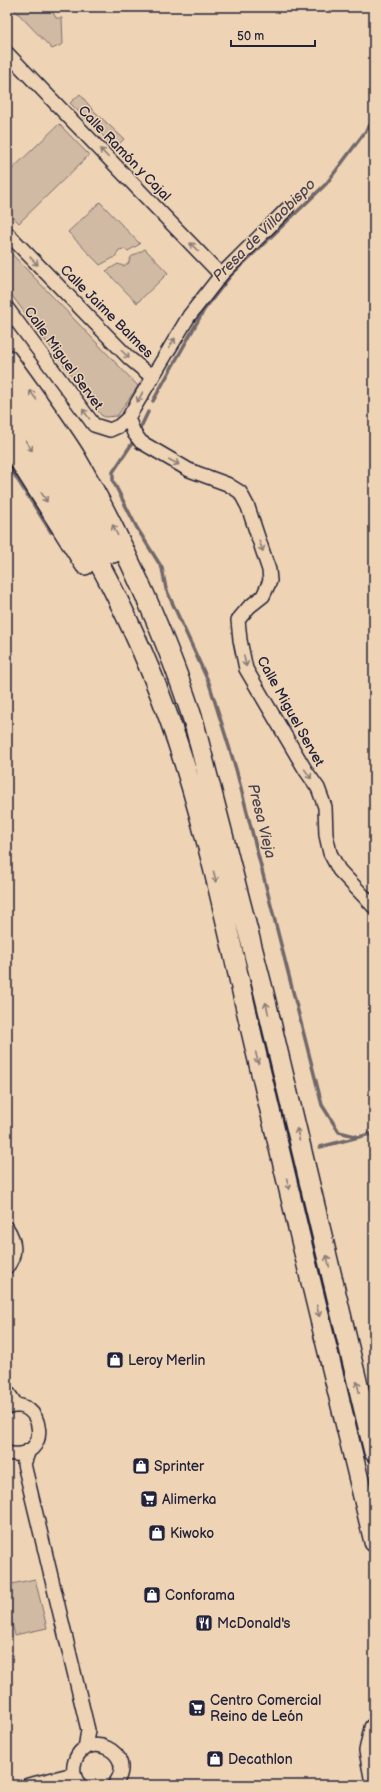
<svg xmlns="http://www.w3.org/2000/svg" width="381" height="1792" font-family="'Balsamiq Sans',sans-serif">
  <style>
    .green { fill: #d1baa4; stroke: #7a6e70 }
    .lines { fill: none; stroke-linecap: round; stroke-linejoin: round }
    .stream { stroke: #71676a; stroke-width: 3.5 }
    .minor-casing { stroke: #22223b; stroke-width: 16 }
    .highway-casing { stroke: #22223b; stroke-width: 22 }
    .minor { stroke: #eed4b5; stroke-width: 13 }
    .highway { stroke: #eed4b5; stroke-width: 19 }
    .oneway { stroke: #887b78 }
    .labels { text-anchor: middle; stroke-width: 3; stroke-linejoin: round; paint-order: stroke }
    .street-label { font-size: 14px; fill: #22223b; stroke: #eed4b5 }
    .poi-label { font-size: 14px; fill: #22223b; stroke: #eed4b5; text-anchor: start }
    .water-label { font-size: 15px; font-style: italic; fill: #4a4452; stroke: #eed4b5 }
  </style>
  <rect width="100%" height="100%" fill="#eed4b5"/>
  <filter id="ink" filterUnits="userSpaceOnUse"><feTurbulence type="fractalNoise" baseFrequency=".025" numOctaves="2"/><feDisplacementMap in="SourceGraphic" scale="8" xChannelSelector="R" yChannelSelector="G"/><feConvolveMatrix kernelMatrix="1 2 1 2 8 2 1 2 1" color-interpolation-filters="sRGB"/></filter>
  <g filter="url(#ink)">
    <!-- green -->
    <path class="green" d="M12 7H50L56 18H62L63 44 52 49Z
      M80 94 92 109 124 139 115 148 70 103Z
      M59 124 89 155 19 223 7 211V174Z
      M100 202 140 244 128 251 124 249 119 250 115 257 100 265 68 232Z
      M7 249 138 386 117 416 105 417 101 415 7 289Z
      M145 249 168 273 137 303 106 271 118 264 123 266 128 264 131 257Z
      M35 1579 47 1628 15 1635 7 1604V1585Z"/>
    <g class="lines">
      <!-- stream -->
      <path class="stream" d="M153 401 204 310 231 275 326 184 374 120
        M138 433 148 412
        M135 439 113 472V481L137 528 162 568 166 589 209 683 236 769 322 1105 339 1132 359 1137
        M7 463 51 532
        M320 1147 374 1133"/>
      <!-- minor casing -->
      <g class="minor-casing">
        <path id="minor" d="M7 53 221 275
          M7 233 129 358 152 377
          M7 308 94 425 110 430 119 426 128 418 189 316 221 275 287 209
          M128 418 134 433 141 442 189 470 227 484 240 492 248 507 269 570 270 581 263 596 249 607 238 620 240 640 246 669 306 771 318 788 325 807 326 835 330 853 339 870 374 907
          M7 1228C15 1240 17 1255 7 1267
          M7 1391 17 1406
          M7 1408C43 1392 55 1464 7 1453
          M29 1450 24 1464 88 1730 85 1749
          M28 1785 74 1774
          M80 1785C75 1780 73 1772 74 1765 82 1726 141 1752 114 1785"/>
      </g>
      <!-- highway casing -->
      <g class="highway-casing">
        <path id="highway" d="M7 359C30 391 54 423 75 456 101 500 123 546 144 593 163 636 180 678 194 723L263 989 374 1452
          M7 386 61 464 113 553
          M7 413C81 518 147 643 185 766 217 869 237 976 263 1081 299 1235 337 1388 374 1542
          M7 441 85 565
          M374 1728 369 1751 374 1777"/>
      </g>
      <!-- minor -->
      <use href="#minor" class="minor"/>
      <!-- highway -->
      <use href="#highway" class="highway"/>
    </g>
    <!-- one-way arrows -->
    <defs><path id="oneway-shaft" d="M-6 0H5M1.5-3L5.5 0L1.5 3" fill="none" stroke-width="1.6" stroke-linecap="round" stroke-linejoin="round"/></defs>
    <g class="oneway">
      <use href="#oneway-shaft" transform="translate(104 153) rotate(-134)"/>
      <use href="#oneway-shaft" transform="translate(194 247) rotate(-134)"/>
      <use href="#oneway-shaft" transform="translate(34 261) rotate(46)"/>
      <use href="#oneway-shaft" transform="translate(172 343) rotate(-58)"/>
      <use href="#oneway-shaft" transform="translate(125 354) rotate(45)"/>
      <use href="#oneway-shaft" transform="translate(33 395) rotate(-125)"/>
      <use href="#oneway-shaft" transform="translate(140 397) rotate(119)"/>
      <use href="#oneway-shaft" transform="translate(86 414) rotate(-126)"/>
      <use href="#oneway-shaft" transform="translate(29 446) rotate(56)"/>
      <use href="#oneway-shaft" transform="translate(174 462) rotate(28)"/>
      <use href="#oneway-shaft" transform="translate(44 497) rotate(58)"/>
      <use href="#oneway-shaft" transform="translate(115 530) rotate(-116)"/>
      <use href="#oneway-shaft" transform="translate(261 546) rotate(71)"/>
      <use href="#oneway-shaft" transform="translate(245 661) rotate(78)"/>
      <use href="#oneway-shaft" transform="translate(308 774) rotate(55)"/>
      <use href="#oneway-shaft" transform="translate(215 877) rotate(75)"/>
      <use href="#oneway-shaft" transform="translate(267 1008) rotate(-103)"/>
      <use href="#oneway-shaft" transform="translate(257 1058) rotate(77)"/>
      <use href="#oneway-shaft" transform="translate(298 1134) rotate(-103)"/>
      <use href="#oneway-shaft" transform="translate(288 1184) rotate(76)"/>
      <use href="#oneway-shaft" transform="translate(328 1261) rotate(-103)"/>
      <use href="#oneway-shaft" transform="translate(318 1311) rotate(76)"/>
      <use href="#oneway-shaft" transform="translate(358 1387) rotate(-103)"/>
    </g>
  </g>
  <!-- icons -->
  <defs>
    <g id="shop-square" transform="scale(0.9)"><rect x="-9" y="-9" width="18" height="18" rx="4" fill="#22223b" stroke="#eed4b5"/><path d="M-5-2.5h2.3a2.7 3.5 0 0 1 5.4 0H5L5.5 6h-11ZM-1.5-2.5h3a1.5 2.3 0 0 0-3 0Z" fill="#fff"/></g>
    <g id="supermarket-square" transform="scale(0.9)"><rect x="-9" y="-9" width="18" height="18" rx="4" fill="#22223b" stroke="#eed4b5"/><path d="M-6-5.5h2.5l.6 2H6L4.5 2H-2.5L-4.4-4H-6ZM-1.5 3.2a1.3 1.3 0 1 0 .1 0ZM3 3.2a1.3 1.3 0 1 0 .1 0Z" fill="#fff"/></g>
    <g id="restaurant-square" transform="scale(0.9)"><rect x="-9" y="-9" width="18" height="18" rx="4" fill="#22223b" stroke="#eed4b5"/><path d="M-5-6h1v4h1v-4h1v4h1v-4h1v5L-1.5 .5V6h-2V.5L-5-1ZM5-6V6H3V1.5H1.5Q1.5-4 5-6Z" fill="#fff"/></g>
  </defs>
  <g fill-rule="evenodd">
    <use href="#shop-square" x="115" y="1360"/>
    <use href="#shop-square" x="141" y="1466"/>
    <use href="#supermarket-square" x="149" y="1499"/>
    <use href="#shop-square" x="157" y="1533"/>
    <use href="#shop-square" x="152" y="1595"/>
    <use href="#restaurant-square" x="204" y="1623"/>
    <use href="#supermarket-square" x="197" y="1708"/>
    <use href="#shop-square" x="215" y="1759"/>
  </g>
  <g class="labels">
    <!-- street labels -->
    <g class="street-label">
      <text transform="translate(125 153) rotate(46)" y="5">Calle Ramón y Cajal</text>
      <text transform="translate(107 311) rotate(45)" y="5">Calle Jaime Balmes</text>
      <text transform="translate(64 358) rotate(54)" y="5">Calle Miguel Servet</text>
      <text transform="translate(291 711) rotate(61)" y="5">Calle Miguel Servet</text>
    </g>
    <!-- poi labels -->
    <g class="poi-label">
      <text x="128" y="1365">Leroy Merlin</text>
      <text x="154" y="1471">Sprinter</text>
      <text x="162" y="1504">Alimerka</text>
      <text x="170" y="1538">Kiwoko</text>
      <text x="165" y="1600">Conforama</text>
      <text x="217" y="1628">McDonald's</text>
      <text x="210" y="1705">Centro Comercial<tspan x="210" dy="16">Reino de León</tspan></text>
      <text x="228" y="1764">Decathlon</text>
    </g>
    <!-- water labels -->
    <g class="water-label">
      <text transform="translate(264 230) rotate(-45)" y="5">Presa de Villaobispo</text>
      <text transform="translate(262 821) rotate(76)" y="5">Presa Vieja</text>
    </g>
  </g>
  <!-- margin -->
  <rect width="381" height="1792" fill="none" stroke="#eed4b5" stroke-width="24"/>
  <rect x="12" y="12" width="357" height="1768" fill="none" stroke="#22223b" stroke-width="1.5" filter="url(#ink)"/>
  <!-- scale -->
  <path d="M231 40v6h84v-6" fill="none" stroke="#22223b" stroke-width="2"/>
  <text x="237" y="40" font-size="12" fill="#22223b" stroke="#eed4b5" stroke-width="3" paint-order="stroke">50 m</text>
</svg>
